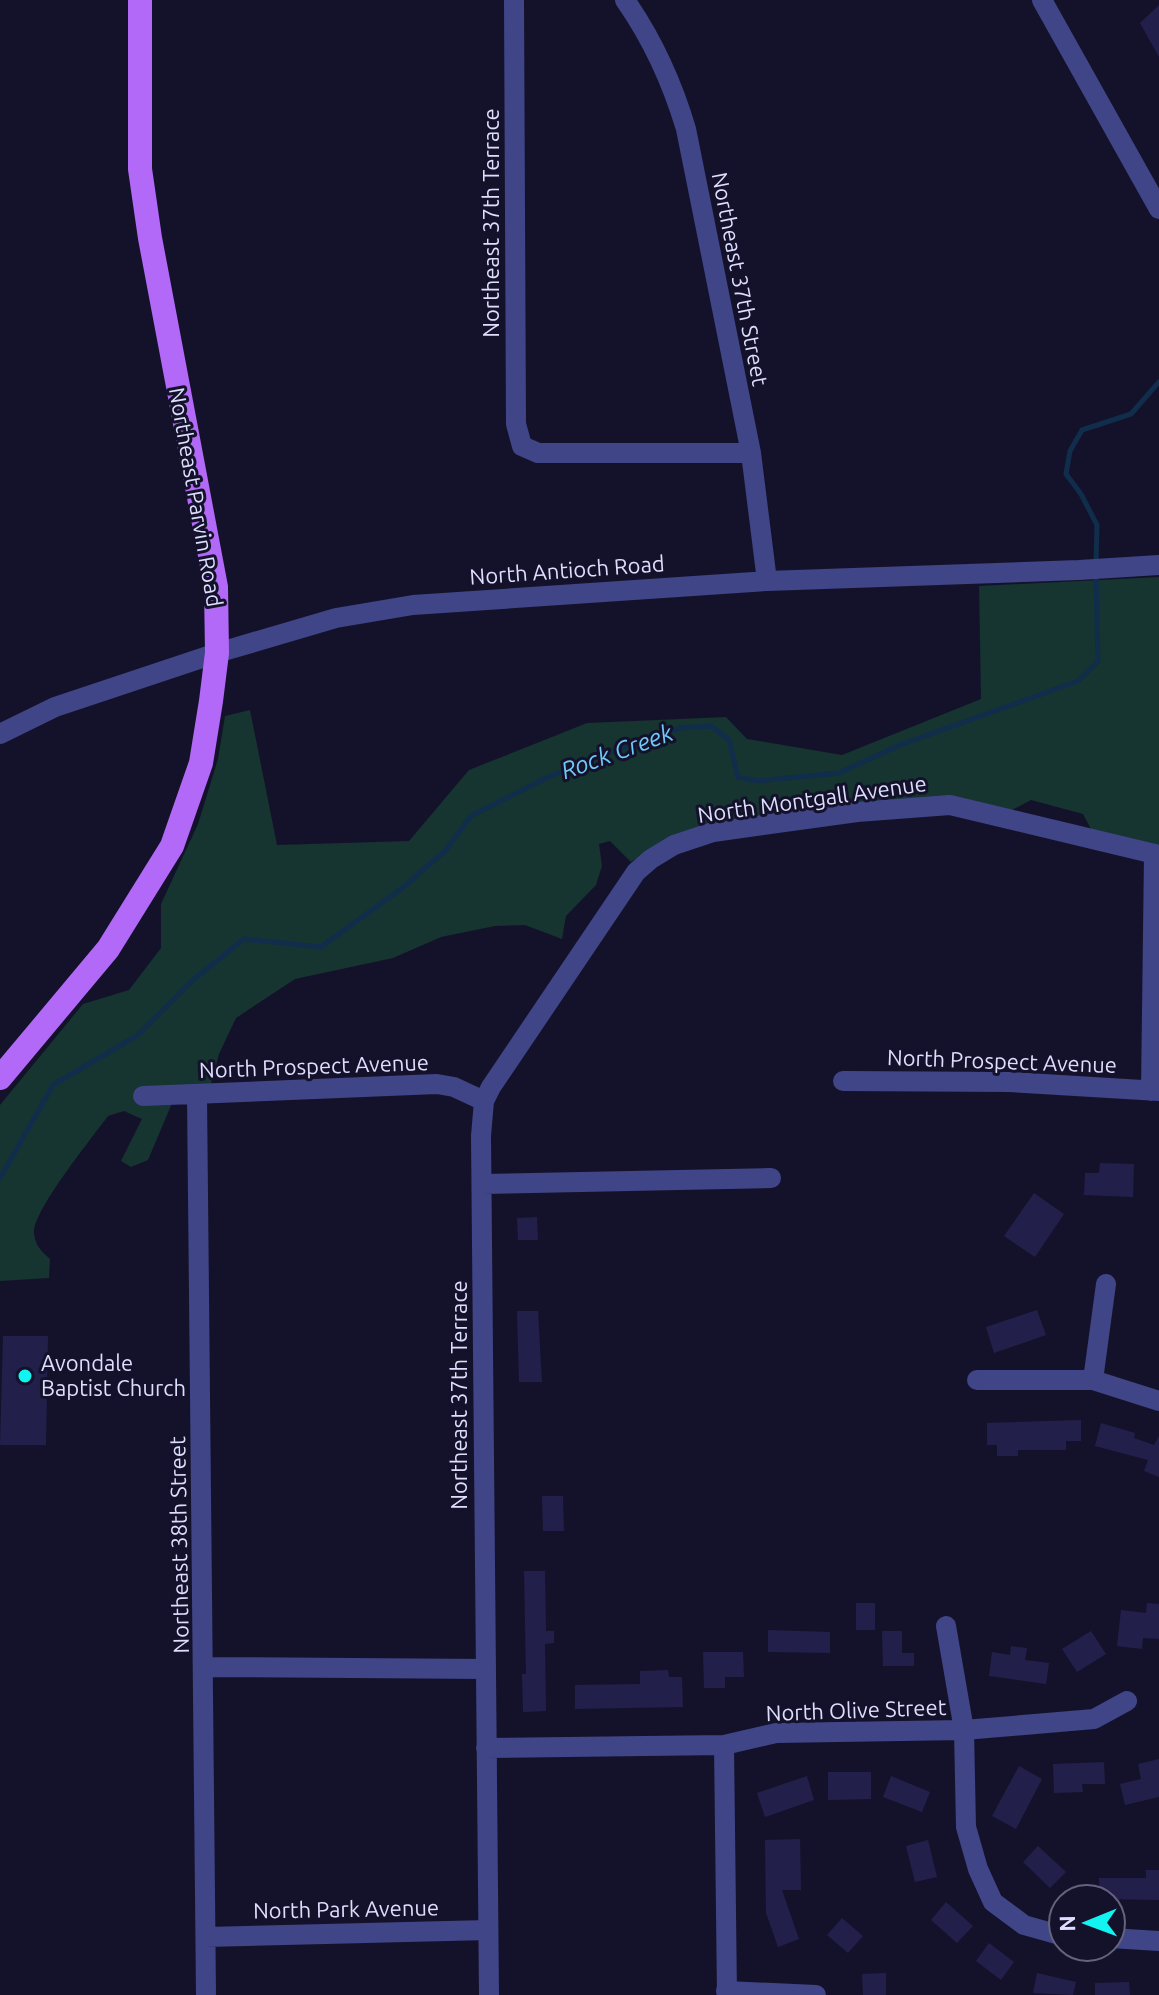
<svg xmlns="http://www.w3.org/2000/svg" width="1159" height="1995" font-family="Ubuntu,sans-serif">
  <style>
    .green { fill: #163430 }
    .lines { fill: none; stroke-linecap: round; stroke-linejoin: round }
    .stream { stroke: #102d4c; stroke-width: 5 }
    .building { fill: #231f4b }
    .minor { stroke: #404587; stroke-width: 20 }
    .major { stroke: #b269f8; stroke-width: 24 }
    .poi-dot { fill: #12f4f1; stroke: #14122a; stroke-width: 3 }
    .labels { text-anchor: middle; stroke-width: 6; stroke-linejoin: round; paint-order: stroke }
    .street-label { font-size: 22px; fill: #ddddfd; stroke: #14122a }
    .poi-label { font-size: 22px; fill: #ddddfd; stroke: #14122a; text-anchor: start }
    .water-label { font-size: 24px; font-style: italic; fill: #70c9f9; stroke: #14122a }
  </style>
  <rect width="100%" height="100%" fill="#14122a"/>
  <!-- green -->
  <path class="green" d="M1159 577V847L1092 831 1083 814 1031 800 1012 810 954 799 671 837 631 862 610 841 599 844 602 866 596 885 566 916 562 939 525 925 495 926 441 937 393 958 295 979 236 1018 219 1054 210 1087 178 1089 148 1160 131 1167 121 1161 142 1119 124 1111 108 1116C92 1138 33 1210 34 1233 35 1245 41 1251 50 1259L49 1278 0 1281V1105L83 1004 129 990 161 948V904L198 824 218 759 225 716 250 710 277 845 409 841 469 770 587 723 726 717 747 739 842 755 981 699 979 586Z"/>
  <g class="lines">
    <!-- stream -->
    <path class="stream" d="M1096 564 1097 525 1081 494 1066 474 1070 451 1082 430 1131 414 1159 382
      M0 1178 53 1085 138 1035 193 980 244 939 321 947 401 889 445 851 471 816 544 779 602 755 680 728 711 726 729 740 738 777 757 781 839 773 900 745 1078 681 1098 661 1096 574"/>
  </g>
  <!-- building -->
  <path class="building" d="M1159 5V57L1140 23Z
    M1100 1163 1134 1164 1133 1197 1084 1195 1085 1173H1099Z
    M1034 1193 1064 1214 1035 1257 1004 1236Z
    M537 1217 538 1240H518L517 1218Z
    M1037 1310 1046 1335 994 1353 986 1327Z
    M517 1311H538L542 1382H519Z
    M3 1336H48L46 1445H0Z
    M1081 1420V1441H1066V1450H1018V1456H997V1445H987V1423Z
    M1101 1423 1135 1433 1134 1438 1154 1445 1159 1436V1477L1144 1471 1148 1460 1095 1446Z
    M542 1496H563L564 1531H543Z
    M524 1571H545L546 1631H554V1643L545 1644 546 1711 523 1712 522 1674H526Z
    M856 1603H875V1630H856Z
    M1147 1603 1159 1604V1639L1143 1638 1142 1649 1117 1646 1121 1610 1146 1613Z
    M768 1630 830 1632V1653L768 1652Z
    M882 1631H902V1653H914V1666H883Z
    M1091 1631 1106 1654 1077 1672 1062 1649Z
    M1011 1646 1027 1648 1025 1660 1049 1663 1046 1684 989 1676 992 1652 1010 1655Z
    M703 1652H743L744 1677H725V1688H704Z
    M668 1670 669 1677H682L683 1707 575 1709V1685L640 1684V1671Z
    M1159 1759V1797L1125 1805 1120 1784 1141 1779 1138 1764Z
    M1104 1762 1105 1784H1082L1083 1792 1054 1793 1053 1764Z
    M1019 1766 1042 1779 1016 1829 992 1816Z
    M828 1772H871V1799L828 1800Z
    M807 1776 814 1800 765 1817 757 1793Z
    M891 1776 930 1792 922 1812 883 1797Z
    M800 1839 801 1890H782L799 1939 778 1947 766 1913 765 1840Z
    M928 1840 937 1877 915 1882 906 1846Z
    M1038 1846 1066 1872 1050 1888 1023 1862Z
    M1146 1870H1159V1900L1100 1899 1099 1878H1146Z
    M946 1902 973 1926 957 1943 931 1920Z
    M842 1918 863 1936 848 1953 827 1935Z
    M989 1943 1014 1962 1001 1980 976 1961Z
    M886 1973V1995H863L862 1974Z
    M1037 1973 1076 1982 1073 1995 1033 1993Z
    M1129 1982 1130 1995H1095V1983Z"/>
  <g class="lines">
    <!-- minor -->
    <path class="minor" d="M514 0 516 424 522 446 538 453H751
      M625 0C653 40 672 82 686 129L751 453 767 581
      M1042 0 1159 209
      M0 734 55 707 217 653 336 618 413 605 767 581 1079 570 1159 565
      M843 1081 1010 1082 1159 1091
      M1151 1091 1154 855
      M197 1095 206 1995
      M143 1096 437 1084 454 1087 484 1101
      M482 1184 771 1178
      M977 1380H1093L1159 1401
      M1093 1380 1106 1284
      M946 1626 964 1730 966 1827 978 1869 993 1902 1024 1925 1063 1936
      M204 1667 485 1669
      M724 1745 727 1995
      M486 1748 724 1745 776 1733 964 1730 1094 1719 1127 1701
      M206 1937 488 1930
      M1111 1938 1159 1941
      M726 1991 816 1995
      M489 1995 481 1136 484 1101 491 1087 636 872 651 859 674 845 713 832 857 812 950 805 1159 855"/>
    <!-- major -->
    <path class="major" d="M0 1078 108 949 172 846 201 763 211 701 217 653 216 587 150 238 140 169V0"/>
  </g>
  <!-- markers -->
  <circle class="poi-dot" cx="25" cy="1376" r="8"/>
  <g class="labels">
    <!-- street labels -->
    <g class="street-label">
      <text transform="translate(491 223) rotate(-90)" y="8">Northeast 37th Terrace</text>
      <text transform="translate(740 279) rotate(79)" y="8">Northeast 37th Street</text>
      <text transform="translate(196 497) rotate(80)" y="8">Northeast Parvin Road</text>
      <text transform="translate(567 570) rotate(-4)" y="8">North Antioch Road</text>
      <text transform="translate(812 799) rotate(-8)" y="8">North Montgall Avenue</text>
      <text transform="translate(1002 1061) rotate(2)" y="8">North Prospect Avenue</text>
      <text transform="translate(314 1066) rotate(-2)" y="8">North Prospect Avenue</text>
      <text transform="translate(459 1395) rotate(-90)" y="8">Northeast 37th Terrace</text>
      <text transform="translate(179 1545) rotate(-91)" y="8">Northeast 38th Street</text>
      <text transform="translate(856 1710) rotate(-2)" y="8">North Olive Street</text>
      <text transform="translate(346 1909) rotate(-1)" y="8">North Park Avenue</text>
    </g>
    <!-- poi labels -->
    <g class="poi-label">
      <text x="41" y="1371">Avondale<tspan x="41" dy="25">Baptist Church</tspan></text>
    </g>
    <!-- water labels -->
    <g class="water-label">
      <text transform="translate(617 752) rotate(-20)" y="8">Rock Creek</text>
    </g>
  </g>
  <!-- north arrow -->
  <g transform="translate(1087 1923) rotate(269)"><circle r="38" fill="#14122a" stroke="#64637e" stroke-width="2"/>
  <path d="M0-6L14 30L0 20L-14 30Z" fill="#12f4f1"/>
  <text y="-12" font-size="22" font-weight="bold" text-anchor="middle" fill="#ddddfd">N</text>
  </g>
</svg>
